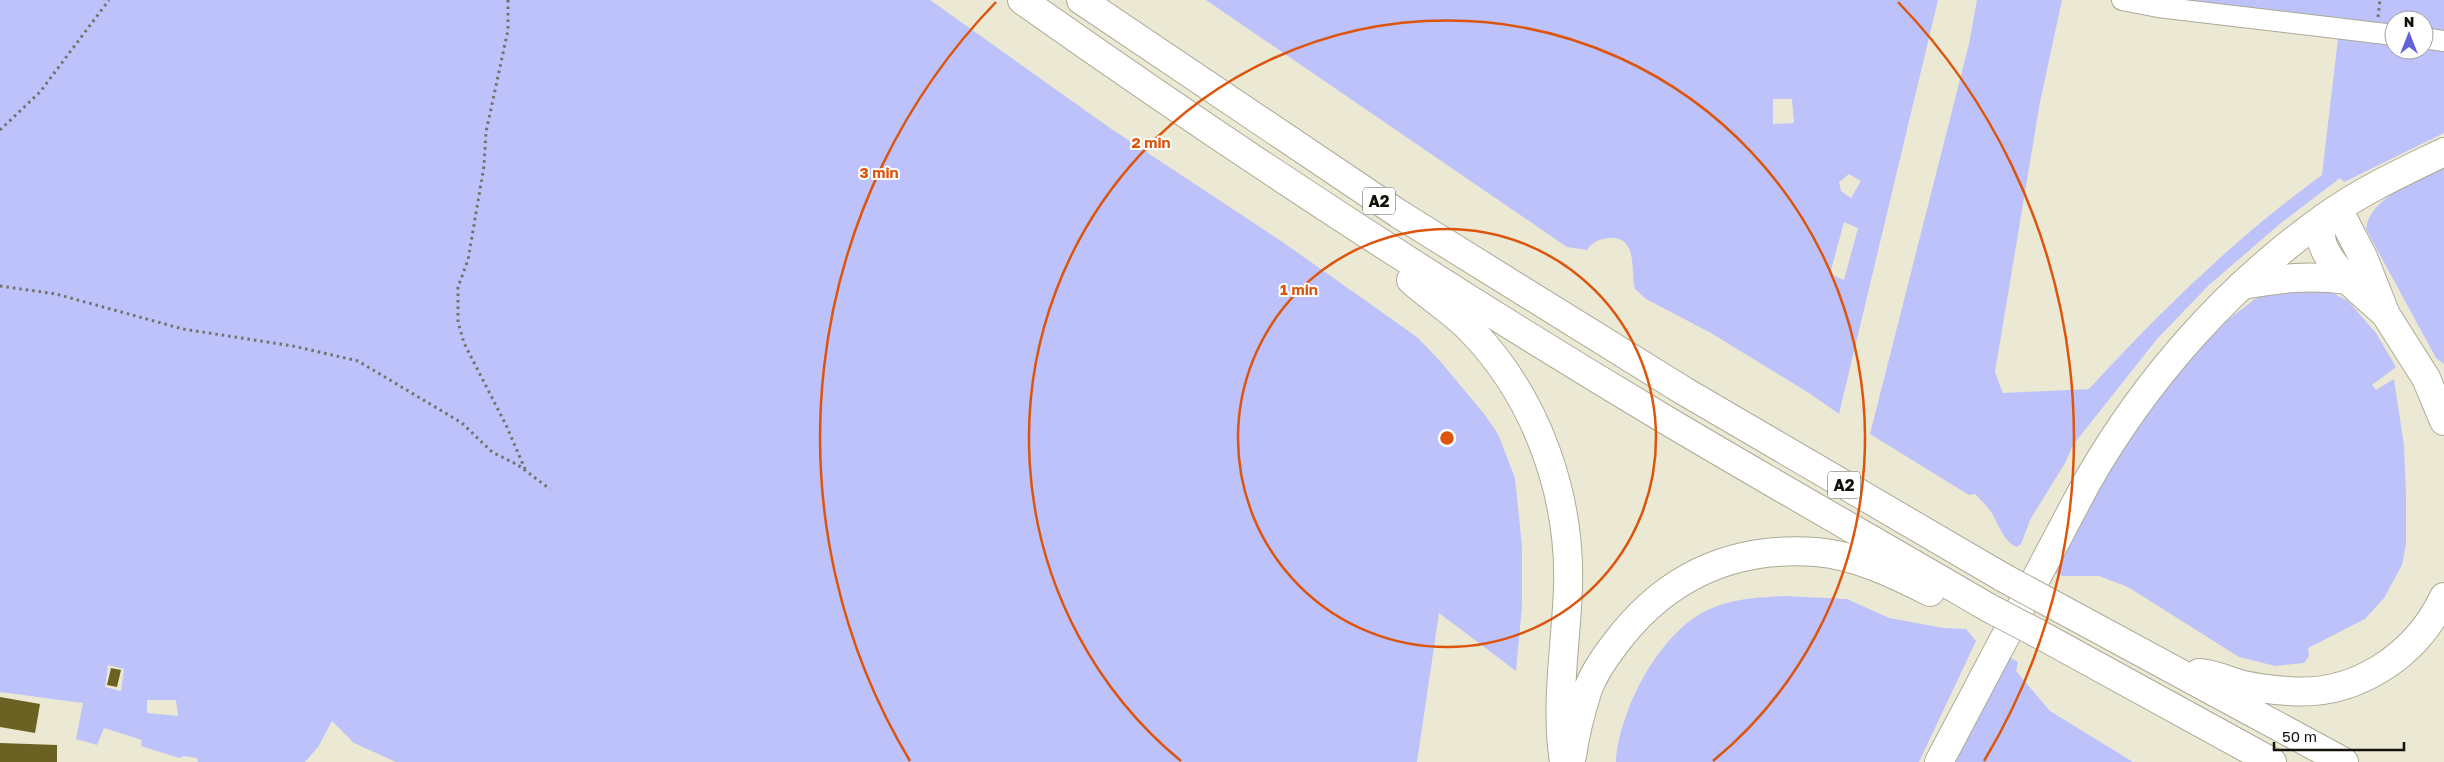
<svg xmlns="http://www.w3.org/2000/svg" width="2444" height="762" font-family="'Golos Text',sans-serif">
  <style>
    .green { fill: #bdc2fa; fill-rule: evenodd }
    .building { fill: #6a6122 }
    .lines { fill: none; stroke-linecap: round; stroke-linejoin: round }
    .street-casing { stroke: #acaa97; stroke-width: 22 }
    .secondary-casing { stroke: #acaa97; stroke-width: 30 }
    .highway-casing { stroke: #acaa97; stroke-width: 30 }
    .path { stroke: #747266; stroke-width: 3; stroke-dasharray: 2.5 4; stroke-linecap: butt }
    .street { stroke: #fff; stroke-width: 20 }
    .secondary { stroke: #fff; stroke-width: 28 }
    .highway { stroke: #fff; stroke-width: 28 }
    .highway-bridge-casing { stroke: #acaa97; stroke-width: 30; stroke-linecap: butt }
    .highway-bridge { stroke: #fff; stroke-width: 28 }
    .ring { fill: none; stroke: #dd550c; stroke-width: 2.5 }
    .labels { text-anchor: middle; stroke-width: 4; stroke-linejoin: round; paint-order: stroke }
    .shield { fill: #fff; stroke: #595854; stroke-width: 1 }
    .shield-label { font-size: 16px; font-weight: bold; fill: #12110a }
    .centre { fill: #dd550c; stroke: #fff; stroke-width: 2.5 }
    .ring-label { font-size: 15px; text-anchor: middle; font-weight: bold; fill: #dd550c; stroke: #fff; stroke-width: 4; stroke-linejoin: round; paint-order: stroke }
  </style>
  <rect width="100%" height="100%" fill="#ebe8d4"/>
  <!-- green -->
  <path class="green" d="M0 0H930L1110 128 1281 241 1386 315 1418 338 1440 361 1485 415 1498 434 1515 478 1522 547V606L1516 671 1439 613 1417 762H396L354 743 332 721 318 747 305 762H198L197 758 185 756 179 758 141 746 142 740 104 728 97 745 76 739 83 703 0 692ZM108 665 124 669 121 691 105 687ZM147 700H176L178 716 147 713Z
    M1206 0H1938L1839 414 1809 393 1711 333 1646 299 1635 289C1630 270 1639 236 1609 238 1598 239 1593 242 1587 250L1567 247ZM1773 99H1792L1794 123 1773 124ZM1849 174 1861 181 1851 198 1841 191 1839 182ZM1844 222 1858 228 1844 280 1830 274Z
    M1977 0H2062L2040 102 1995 372 2003 393 2089 389C2160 312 2236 237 2322 175L2338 38 2394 43V50H2424V46L2444 48V133L2344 182 2340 178 2281 223 2209 285 2157 339 2073 445 2065 463 2030 520 2021 544 2017 547C2002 541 1998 521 1989 509 1985 504 1980 499 1975 494L1969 495 1870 434 1969 44Z
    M2160 0H2444V34L2424 32V20H2394V29Z
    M2444 167V364L2436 358 2366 229C2370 196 2418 182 2444 167Z
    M2312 282 2348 301 2376 333 2396 367 2372 385 2376 390 2394 379 2404 446 2406 494V544L2402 565 2384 598 2365 619 2308 648 2309 656 2304 663 2275 666 2239 657 2128 587 2099 576H2063L2054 572 2099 475 2206 337 2255 299 2283 285Z
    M1785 596 1847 599 1889 618 1944 628 1966 629 1976 641 1919 762H1616C1619 708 1663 624 1717 606 1739 598 1762 597 1785 596Z
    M2005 655 2018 662 2016 671 2050 711 2133 762H1951Z"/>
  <!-- building -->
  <path class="building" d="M111 668 121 670 117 687 107 685Z
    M0 697 40 704 35 733 0 727Z
    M0 743 57 745V762H0Z"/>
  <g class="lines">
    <!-- street casing -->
    <g class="street-casing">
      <path id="street" d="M2122 0 2158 7 2394 35
        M2424 38 2444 41"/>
    </g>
    <!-- secondary casing -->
    <g class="secondary-casing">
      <path id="secondary" d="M1939 762 2087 482C2146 379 2227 287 2324 218 2361 191 2403 172 2444 152"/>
    </g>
    <!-- highway casing -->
    <g class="highway-casing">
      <path id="highway" d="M1022 0C1230 147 1443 287 1661 417 1770 482 1880 544 1989 608
        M1081 0 1399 214 1684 391 2004 578
        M2338 209 2363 257 2386 315 2426 378 2444 421
        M2324 218C2323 224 2320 231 2321 237 2324 263 2362 293 2381 310
        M1411 280C1431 298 1454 312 1472 331 1537 399 1571 495 1568 588 1566 645 1555 705 1564 762
        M2242 285C2284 278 2307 275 2349 280
        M2052 604 2344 762
        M2037 633 2272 762
        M2199 673C2215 674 2228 681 2243 685 2257 688 2273 690 2288 691 2355 697 2416 656 2444 597
        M1572 756C1575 733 1581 711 1588 689 1594 673 1605 657 1615 644 1665 577 1732 546 1816 552 1855 555 1895 574 1930 592"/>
    </g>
    <!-- path -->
    <path class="path" d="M508 0V30L486 132 484 166 468 260 458 287V322L464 343 506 425 525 469
      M2378 17 2380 0
      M0 130 40 92 109 0
      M0 286 56 294 183 329 293 346 358 361 462 423 492 452 518 465 550 489"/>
    <!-- street -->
    <use href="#street" class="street"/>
    <!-- secondary -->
    <use href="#secondary" class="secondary"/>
    <!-- highway -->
    <use href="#highway" class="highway"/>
    <!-- highway-bridge casing -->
    <g class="highway-bridge-casing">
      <path id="highway-bridge" d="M2004 578 2052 604
        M1989 608 2037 633"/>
    </g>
    <!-- highway-bridge -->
    <use href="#highway-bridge" class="highway-bridge"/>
  </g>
  <!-- distance rings -->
  <g class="ring">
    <circle cx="1447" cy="438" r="209"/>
    <path d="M1181 761A418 418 0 1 1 1713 761"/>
    <path d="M910 761A627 627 0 0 1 996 2M1898 2A627 627 0 0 1 1984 761"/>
  </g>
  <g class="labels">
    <!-- shield labels -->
    <g class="shield">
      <rect x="1363" y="187.5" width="32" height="27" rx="4"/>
      <rect x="1828" y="471.5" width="32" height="27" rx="4"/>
    </g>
    <g class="shield-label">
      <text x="1379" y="207">A2</text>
      <text x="1844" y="491">A2</text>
    </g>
  </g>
  <circle cx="1447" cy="438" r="8" class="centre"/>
  <g class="ring-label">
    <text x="1151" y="148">2 min</text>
    <text x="879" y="178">3 min</text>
    <text x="1299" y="295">1 min</text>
  </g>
  <!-- north arrow -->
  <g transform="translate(2409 35)"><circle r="24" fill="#ffffff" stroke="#a0a09d"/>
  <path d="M0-4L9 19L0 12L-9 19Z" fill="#6561db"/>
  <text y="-8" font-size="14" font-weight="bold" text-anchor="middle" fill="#12110a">N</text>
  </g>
  <!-- scale -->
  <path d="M2274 742v8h130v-8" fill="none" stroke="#12110a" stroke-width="2.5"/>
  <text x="2282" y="742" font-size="15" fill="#12110a" stroke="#ffffff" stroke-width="4" paint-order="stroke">50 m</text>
</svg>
